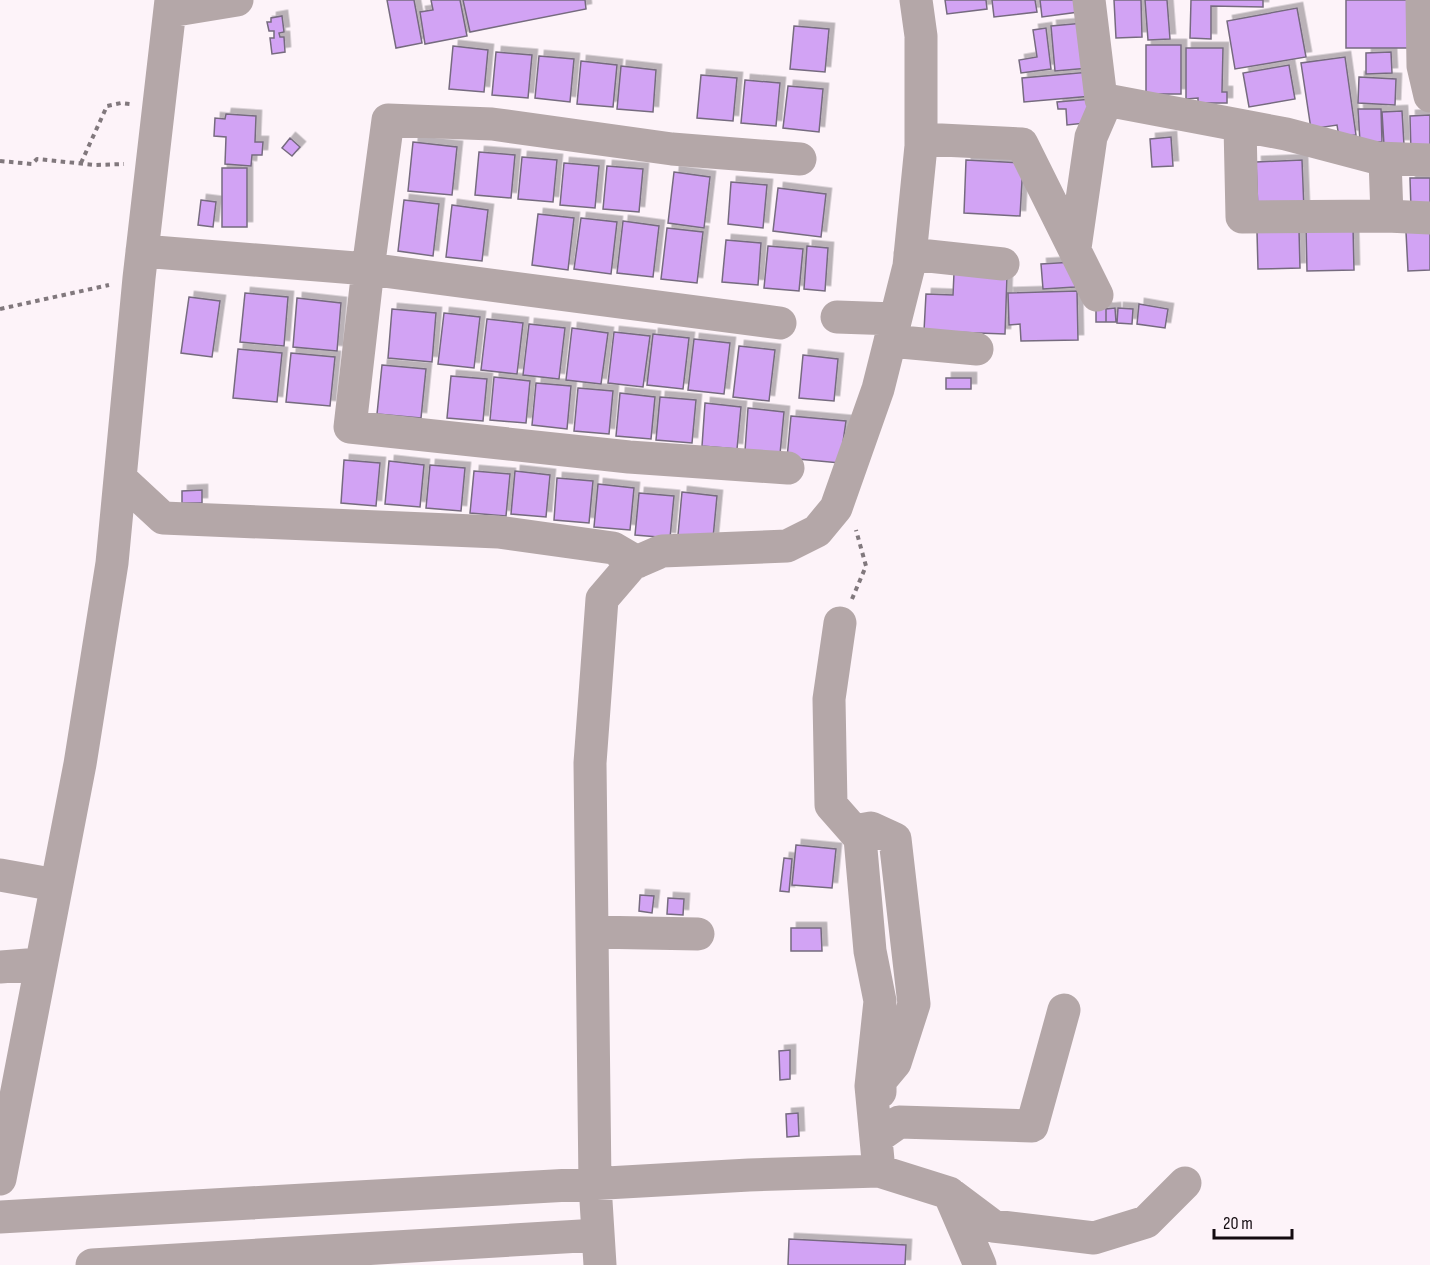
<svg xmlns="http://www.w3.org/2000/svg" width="1430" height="1265" font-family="'Sofia Sans Condensed',sans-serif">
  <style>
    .building { fill: #d2a3f4; stroke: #766b7f; stroke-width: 1.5; filter: url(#shadow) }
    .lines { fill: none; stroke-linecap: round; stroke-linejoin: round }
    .path { stroke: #81787d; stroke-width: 4; stroke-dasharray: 4.5 4.5; stroke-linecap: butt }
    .minor { stroke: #b4a7a8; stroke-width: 33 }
  </style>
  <defs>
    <filter id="shadow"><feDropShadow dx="5.5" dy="-5.5" stdDeviation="0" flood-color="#0004"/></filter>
  </defs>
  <rect width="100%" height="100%" fill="#fdf3f9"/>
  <!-- building -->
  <path class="building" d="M387 0H414L422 43 396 48Z
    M431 0H460L467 36 425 44 420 12 433 10Z
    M463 0H585L586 9 470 32Z
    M945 0H986L987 9 947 14Z
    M992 0H1035L1037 12 994 17Z
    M1040 0H1085L1086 11 1042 17Z
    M1114 0H1141L1142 37 1116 38Z
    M1145 0H1167L1170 39 1148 40Z
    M1191 0H1263V7L1211 6V39L1190 38Z
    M1346 0H1409V48H1346Z
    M1297 8 1306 57 1235 69 1227 21Z
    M282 16 284 32 279 33 280 37H284L285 52 272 54 270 38H274V31H269L267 22H271V18Z
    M1084 23 1089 68 1055 71 1051 26Z
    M794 26 829 29 825 72 790 69Z
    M1046 28 1051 69 1021 73 1019 60 1037 57 1033 30Z
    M1146 45H1181V94H1146Z
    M453 46 488 50 484 92 449 89Z
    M1186 48H1223L1222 92H1227V103H1198V98L1186 99Z
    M496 52 532 55 528 98 492 95Z
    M1391 52 1392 73 1366 74V53Z
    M539 56 574 59 570 102 535 98Z
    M1345 57 1356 135 1339 137 1337 125 1311 129 1301 63Z
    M581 61 617 65 613 107 577 104Z
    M1289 65 1295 99 1249 107 1243 73Z
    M621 66 656 70 653 112 617 109Z
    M1090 72 1092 96 1024 102 1022 78Z
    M701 75 737 78 733 121 697 118Z
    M1359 77 1396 79 1395 105 1358 103Z
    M745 80 780 83 776 126 741 123Z
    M788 86 823 89 819 132 783 128Z
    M1092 99 1094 122 1067 125 1066 109H1058L1057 102Z
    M1358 109H1381L1382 142H1360Z
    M1402 111 1404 145H1384L1382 112Z
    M226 114 256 116 255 142H263L262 155H252L251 166 225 164 226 137 214 136 215 118 225 119Z
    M1430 115V152L1411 153 1410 116Z
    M1171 137 1173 166 1152 167 1150 139Z
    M290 138 300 147 292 156 282 148Z
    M413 142 457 147 452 195 408 191Z
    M479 152 515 155 511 198 475 195Z
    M522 157 557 160 553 202 518 199Z
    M966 160 1023 163 1020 216 964 213Z
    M1302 160 1304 210 1258 212 1256 162Z
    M564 163 599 166 595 208 560 205Z
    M607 166 643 169 639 212 603 209Z
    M222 168H247V227H222Z
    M674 172 710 177 704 228 668 223Z
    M1410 178H1430V209H1411Z
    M731 182 767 185 763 228 728 224Z
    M778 188 826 194 821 237 773 231Z
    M201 200 216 202 213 227 198 225Z
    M404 200 439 204 433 256 398 251Z
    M452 205 488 210 482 261 446 257Z
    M538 214 574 218 568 270 532 265Z
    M581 218 617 222 611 274 574 269Z
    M623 221 659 226 653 277 617 273Z
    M1306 227H1353L1354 270 1307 271Z
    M667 228 703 232 697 283 661 279Z
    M1299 230 1300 268 1258 269 1257 232Z
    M1430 231V270L1408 271 1406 232Z
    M726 240 761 243 758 285 722 282Z
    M768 246 803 249 799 291 764 288Z
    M807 246 828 248 825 291 804 289Z
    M1074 262 1075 287 1043 289 1041 264Z
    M954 273 1007 275 1005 334 924 331 926 294 953 295Z
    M1077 291 1078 340 1021 341 1020 324 1009 325 1008 293Z
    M245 293 288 297 284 346 240 342Z
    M189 297 220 301 212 357 181 353Z
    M297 298 341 303 337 351 293 347Z
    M1139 304 1168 309 1165 328 1137 324Z
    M1096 308H1106V322H1096Z
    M1115 308 1116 322H1106V309Z
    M1118 308 1133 309 1132 324 1117 323Z
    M392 309 436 313 432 362 388 358Z
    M444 313 480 317 474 368 438 364Z
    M487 319 523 323 517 374 481 370Z
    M529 324 565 328 559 379 523 375Z
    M572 328 608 333 601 384 566 380Z
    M614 332 650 336 643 387 608 383Z
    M653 334 689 338 683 389 647 385Z
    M694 339 730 343 724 394 688 390Z
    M739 346 775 350 769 401 733 397Z
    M238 349 282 353 277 402 233 398Z
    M291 353 335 357 330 406 286 402Z
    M803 355 838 359 834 401 799 398Z
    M382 365 426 369 421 418 377 414Z
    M451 376 487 379 483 421 447 418Z
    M494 377 530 381 526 423 490 420Z
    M946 378H971V389H946Z
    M536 383 571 386 567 429 532 425Z
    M578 388 613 391 609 434 574 431Z
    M620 393 655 397 651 439 616 436Z
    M660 397 696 400 692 443 656 440Z
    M705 403 741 407 737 449 702 446Z
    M748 408 784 412 780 454 745 451Z
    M791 416 846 421 840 463 787 458Z
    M344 460 380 463 376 506 341 503Z
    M389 461 424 465 420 507 385 504Z
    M430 465 465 468 461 511 426 508Z
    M474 471 510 474 506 516 470 513Z
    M515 471 550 475 546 517 511 514Z
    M557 478 593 481 589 523 554 520Z
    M598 484 634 488 630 530 594 527Z
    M202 490V503H182V491Z
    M682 492 717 496 713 538 678 535Z
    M639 493 674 496 670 538 635 535Z
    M796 845 836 849 832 888 792 885Z
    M784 858 792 859 789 892 780 891Z
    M640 895 654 896 652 913 639 911Z
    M668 898 684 899 683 915 667 914Z
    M791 928H821L822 951H791Z
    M790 1050V1079L780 1080 779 1051Z
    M798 1113 799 1136 787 1137 786 1114Z
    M789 1239 906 1245 905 1265H788Z"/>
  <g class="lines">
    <!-- path -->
    <path class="path" d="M0 161 32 164 37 159 95 165 124 164
      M81 163 107 106 121 103 130 104
      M0 309 109 285
      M852 599 866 566 856 530"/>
    <!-- minor -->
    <path class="minor" d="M1089 0 1101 99 1286 134 1377 158 1430 160
      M1422 0 1423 66 1430 96
      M170 11 237 0
      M1240 126 1242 217 1387 216 1385 159
      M921 139 1022 144 1097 295
      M1387 216 1430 218
      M1075 248 1091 137 1107 100
      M142 251 368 269 350 427 629 457 788 468
      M910 254 1003 264
      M837 317 895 319
      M780 323 368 269 388 120 492 124 672 149 800 159
      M890 341 977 349
      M121 479 163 518 498 532 613 548 637 562
      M854 831 871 828 895 839 914 1004 895 1063 880 1081V1092
      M0 875 56 885
      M592 932 698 934
      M0 967 40 964
      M879 1136 899 1122 1032 1126 1064 1010
      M879 1171 949 1193 980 1265
      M0 1179 80 764 112 563 139 278 171 0
      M949 1193 993 1226 1094 1238 1146 1222 1185 1183
      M0 1217 749 1175 879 1171 871 1086 880 1001 870 951 860 838 831 805 829 699 840 623
      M92 1265 598 1235
      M600 1265 595 1185 590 763 602 599 632 564 662 551 787 546 817 531 836 508 878 389 909 266 921 146V36L916 0"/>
  </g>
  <!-- scale -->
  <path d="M1214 1229v9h78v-9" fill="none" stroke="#130b10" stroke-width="3"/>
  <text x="1223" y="1229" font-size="18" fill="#130b10" stroke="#fdf3f9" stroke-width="4.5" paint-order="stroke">20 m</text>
</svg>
